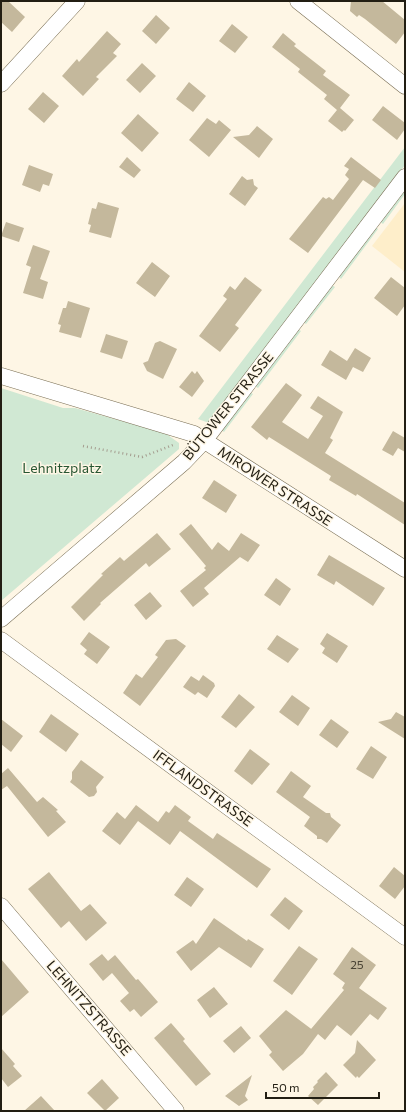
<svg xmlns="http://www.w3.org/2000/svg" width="406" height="1112" font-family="Commissioner,sans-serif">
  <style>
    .built { fill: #feeeca }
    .green { fill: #d0e8d3 }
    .building { fill: #c4b89c }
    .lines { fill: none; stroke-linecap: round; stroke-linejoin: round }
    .minor-casing { stroke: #796e54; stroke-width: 17 }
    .path { stroke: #a49d8f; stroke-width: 2.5; stroke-dasharray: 1 3; stroke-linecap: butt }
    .minor { stroke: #fff; stroke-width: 16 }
    .labels { text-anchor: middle; stroke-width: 3; stroke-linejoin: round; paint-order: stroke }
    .number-label { font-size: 12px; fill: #4a4435 }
    .street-label { font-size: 14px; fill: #221e13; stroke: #fef6e5 }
    .park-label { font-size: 14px; fill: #275632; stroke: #fef6e5 }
  </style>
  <rect width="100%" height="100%" fill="#fef6e5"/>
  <!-- built -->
  <path class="built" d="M405 203V272L372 246Z"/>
  <!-- green -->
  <path class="green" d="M405 147V165L213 418 209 423 198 419Z
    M405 185V194L383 224 378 220Z
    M374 226 378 229 341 279 337 275Z
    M330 284 335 287 306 324 302 321Z
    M296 328 301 331 258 388 253 385Z
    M1 388 63 408H75L165 433 179 443V449L1 601Z
    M248 391 253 394 224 432 220 429Z"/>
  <!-- building -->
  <path class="building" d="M1 1H8L25 17 12 32 1 22Z
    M351 1H382L405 20V32L396 44 365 19 359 15 357 17 350 11Z
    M156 15 170 28 156 44 142 31Z
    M232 24 248 37 235 53 219 41Z
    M107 31 121 44 113 53 117 56 96 77 99 79 83 96 62 76 77 59 79 62Z
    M283 33 296 44 294 46 326 71 323 75 350 95 340 108 354 120 345 131 344 130 342 132 328 121 337 110 324 99 327 95 298 72 300 69 272 47Z
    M142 63 156 76 140 93 126 80Z
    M189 82 206 96 193 112 176 99Z
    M43 92 59 106 44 123 28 109Z
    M383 106 405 123V129L397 140 372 120Z
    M138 114 159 133 142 152 121 133Z
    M207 118 216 124 219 120 231 130 209 157 189 140Z
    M257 126 273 139 259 158 233 137 249 135Z
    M127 157 141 170 134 178 119 167Z
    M351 157 381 180 375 188 363 180 308 253 289 239 323 197 326 199 329 197 333 200 349 179 345 175 349 169 344 166Z
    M29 165 53 174 49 186 43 184 40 192 22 185Z
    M242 176 247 180 253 179 254 185 258 188 245 206 229 194Z
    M98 202 119 208 111 238 89 232 91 225 88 224 92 208 96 209Z
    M6 222 24 228 19 242 1 236Z
    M33 245 50 251 40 279 48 282 43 299 23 293 31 267 26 265Z
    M152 262 170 276 155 297 136 283Z
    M245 277 262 290 235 325 239 328 220 352 199 336 227 299 223 296 230 286 235 290Z
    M391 277 405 288V305L397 316 374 298Z
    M68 301 90 308 81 338 59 332 61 325 58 324 63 308H66Z
    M106 334 128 341 122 359 100 352Z
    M160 341 177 349 163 379 147 371 143 363 148 361 155 343Z
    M355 348 371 358 363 372 353 367 346 380 321 365 330 350 347 361Z
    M192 371 195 374 197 371 204 381 192 397 179 387Z
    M286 383 302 395 282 422 308 439 323 416 310 408 318 396 343 412 330 438 333 440 325 453 405 503V525L357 494 356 496 329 480 331 476 269 437 267 440 251 427Z
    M393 431 405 438V452L398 448 393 456 382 450Z
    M214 480 237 495 226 513 202 498Z
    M191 524 212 550 218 542 229 551 241 533 260 545 248 562 240 557 204 588 209 594 193 607 180 591 206 570 204 568 206 566 179 534Z
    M157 533 171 549 149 567 146 563 100 603 101 604 84 621 71 607 103 575 101 574 120 557 124 561Z
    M329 555 385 588 373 606 336 581 334 585 317 575Z
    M276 578 291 589 280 606 264 595Z
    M150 592 162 606 146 620 134 605Z
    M89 632 110 647 97 664 84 654 87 650 80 644Z
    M327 633 348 646 337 663 322 653 325 648 320 644Z
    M277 635 299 649 288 663 267 649Z
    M176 639 186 646 140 706 123 693 136 674 142 678 158 657 155 655 166 640Z
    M203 675 214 683 215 686 207 698 198 692 195 695 183 687 191 676 199 681Z
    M239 694 255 707 236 728 221 717Z
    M292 695 310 708 298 726 279 712Z
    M396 712 405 717V739L378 722 391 719Z
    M51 714 79 734 66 752 39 732Z
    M1 719 23 736 11 752 1 744Z
    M331 719 349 732 337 748 319 735Z
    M371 746 387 757 373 779 356 769Z
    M250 749 270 764 252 785 234 771Z
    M81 760 104 777 96 787 97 792 94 796 89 797 70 782 72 779V772Z
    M8 768 37 802 43 797 58 810 56 811 66 822 48 837 7 786 1 790V774Z
    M291 771 311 786 303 797 326 813H330L331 817 341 825 327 843 321 839H317V836L304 826 310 817 276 792Z
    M136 805 158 822 166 811 169 813 175 805 191 817 188 821 213 839 217 833 271 869 257 888 180 831 170 845 138 821 120 845 102 831 117 812 125 819Z
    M394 867 405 876V886L395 899 379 886Z
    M49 872 81 911 90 904 107 923 86 941 69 921 61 928 28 889Z
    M187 877 204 889 191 907 174 895Z
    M285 897 303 911 289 930 270 915Z
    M214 918 247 941 248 939 264 949 251 968 219 947 191 971 176 952 193 940 196 944Z
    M299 946 318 959 292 995 273 981Z
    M352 947 376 965 359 988 387 1008 378 1020 370 1014 351 1036 337 1025 325 1040 318 1034 303 1054 283 1071 269 1055 272 1052 259 1036 286 1010 314 1031 311 1029 344 990 342 988 345 983 333 974Z
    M102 954 108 961 115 955 136 980 138 979 158 1002 141 1017 134 1009 130 1012 120 1001 129 993 112 973 103 981 89 964Z
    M1 959 29 992 1 1017Z
    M214 987 228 1004 210 1018 197 1000Z
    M171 1023 185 1039 183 1041 211 1074 196 1086 154 1038Z
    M241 1026 251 1038 234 1053 223 1041Z
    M357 1040 376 1060 359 1078 357 1076 356 1078 343 1065 355 1053Z
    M1 1048 15 1064 13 1066 22 1076 8 1087 1 1078Z
    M326 1072 338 1085 318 1105 308 1096 314 1089 313 1087 318 1082 317 1081Z
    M252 1075 245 1096 248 1100 239 1106 225 1096Z
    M102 1079 119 1098 105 1111 87 1093Z
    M41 1096 55 1111H24Z"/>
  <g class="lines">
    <!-- minor casing -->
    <g class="minor-casing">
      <path id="minor" d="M298 1 405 86
        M1 84 77 1
        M1 376 194 434 405 569
        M1 619 184 462 204 441 405 177
        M1 640 405 937
        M1 906 176 1111"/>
    </g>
    <!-- path -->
    <path class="path" d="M83 446 142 457 173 445"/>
    <!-- minor -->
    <use href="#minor" class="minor"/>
  </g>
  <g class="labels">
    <!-- number labels -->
    <g class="number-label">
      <text x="357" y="969">25</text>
    </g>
    <!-- street labels -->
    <g class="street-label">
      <text transform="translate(228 406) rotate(-51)" y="5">BÜTOWER STRASSE</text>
      <text transform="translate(275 486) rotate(33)" y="5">MIROWER STRASSE</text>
      <text transform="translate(203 788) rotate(36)" y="5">IFFLANDSTRASSE</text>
      <text transform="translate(89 1008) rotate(49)" y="5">LEHNITZSTRASSE</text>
    </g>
    <!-- park labels -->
    <g class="park-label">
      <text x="62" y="473">Lehnitzplatz</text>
    </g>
  </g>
  <!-- border -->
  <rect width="406" height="1112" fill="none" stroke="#221e13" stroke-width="4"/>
  <!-- scale -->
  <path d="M266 1092v6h113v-6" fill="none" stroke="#221e13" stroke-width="2"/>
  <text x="272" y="1092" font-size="12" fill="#221e13" stroke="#fef6e5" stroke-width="3" paint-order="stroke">50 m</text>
</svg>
